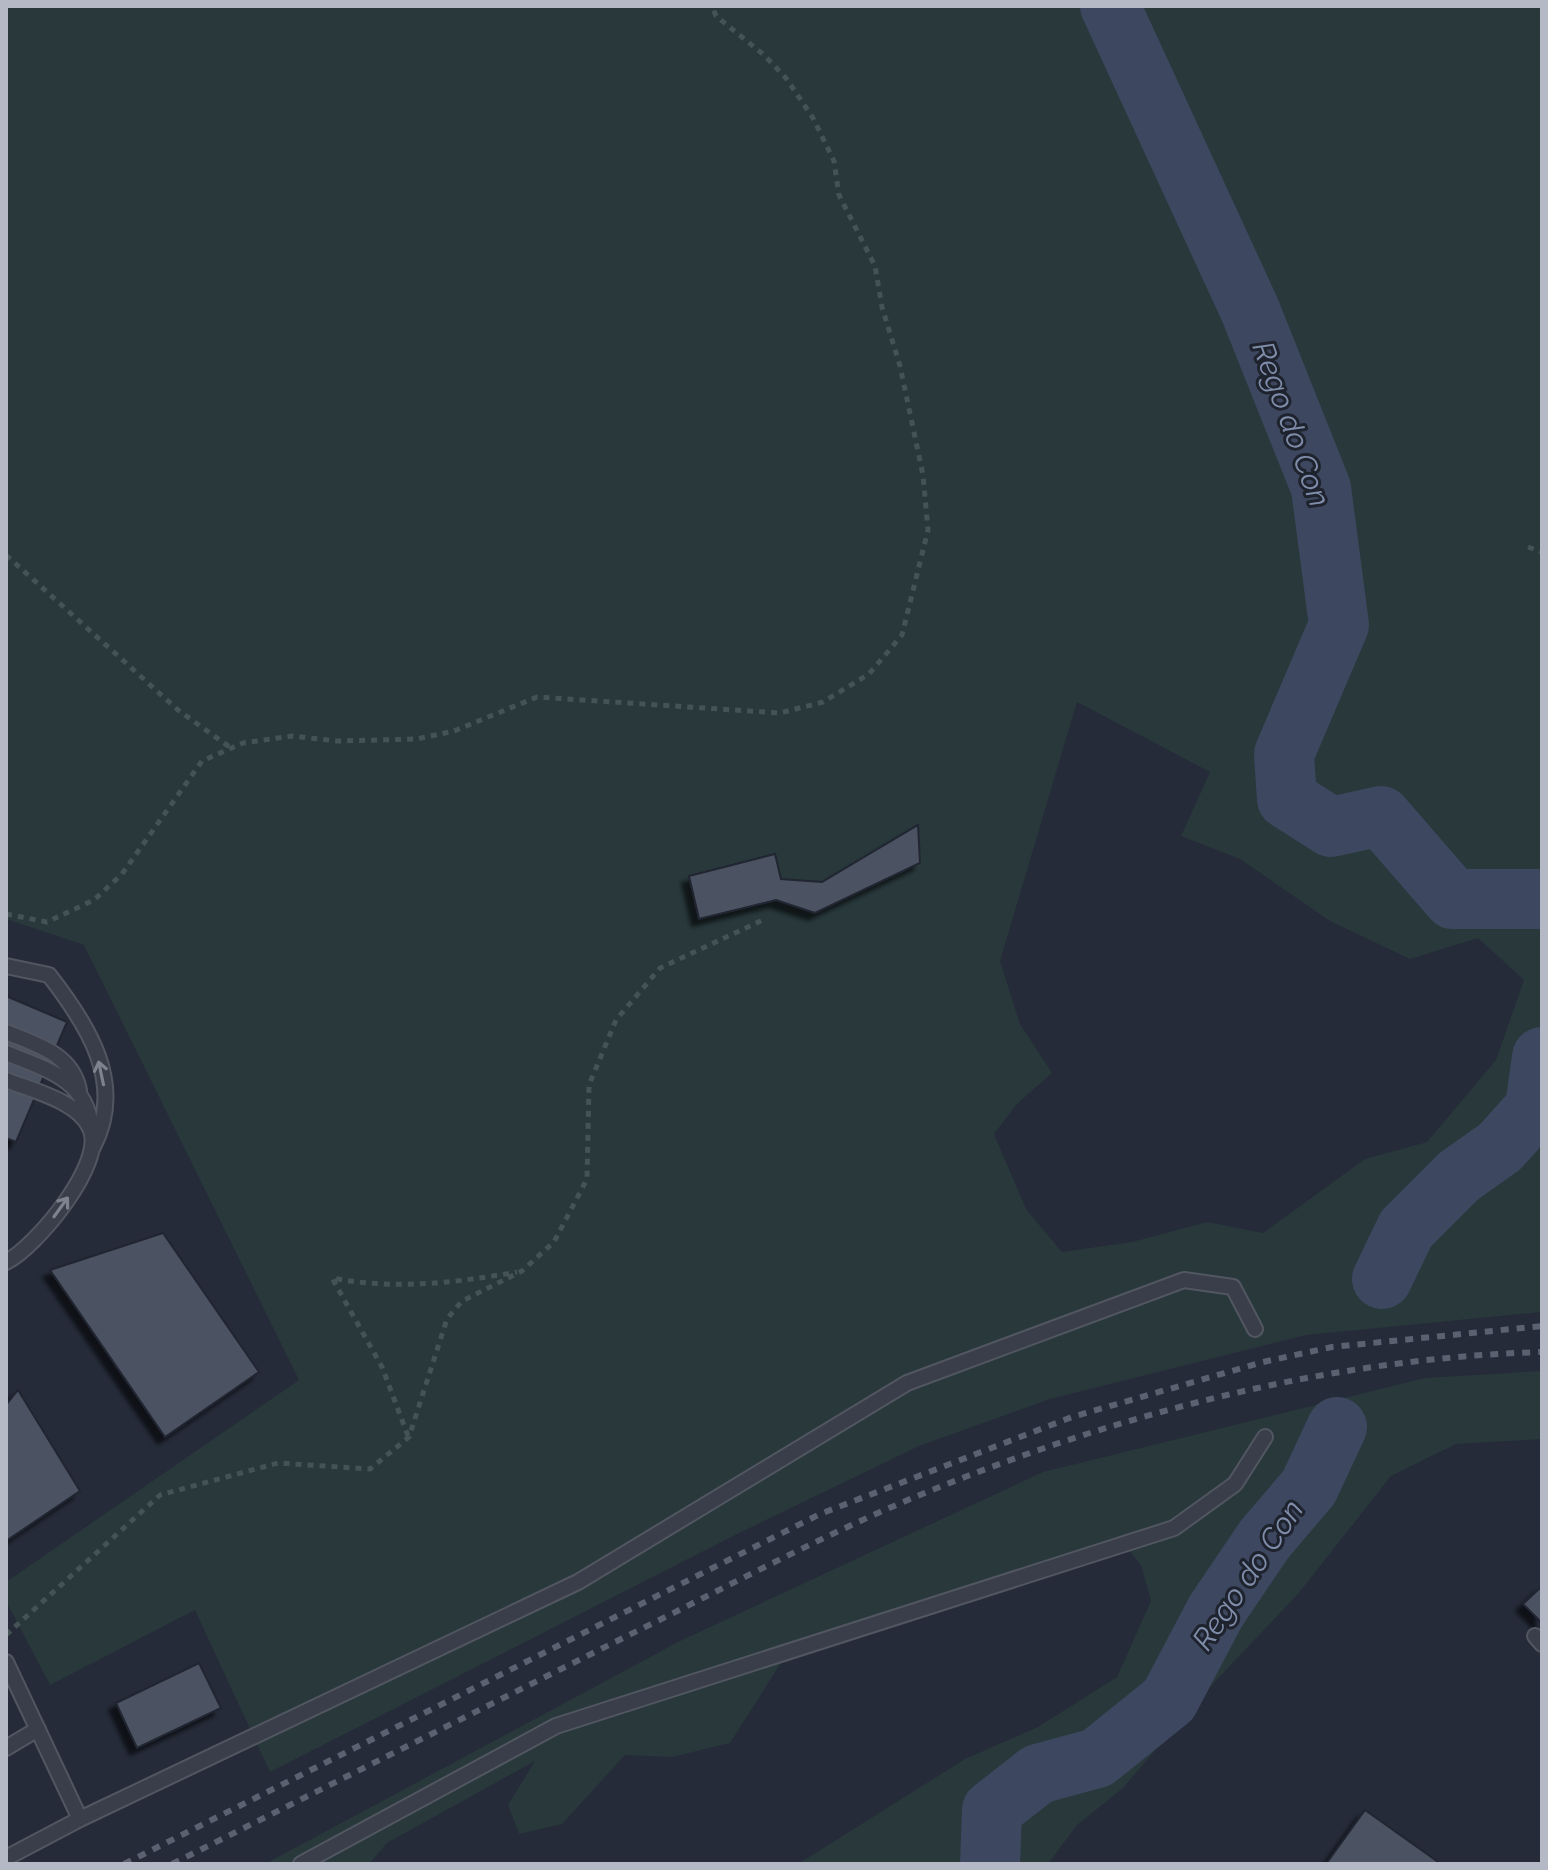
<svg xmlns="http://www.w3.org/2000/svg" width="1548" height="1870" font-family="Raleway,sans-serif">
  <style>
    .green { fill: #28383b; fill-rule: evenodd }
    .lines { fill: none; stroke-linecap: round; stroke-linejoin: round }
    .river { stroke: #3d4860; stroke-width: 60 }
    .building { fill: #4c5362; stroke: #202530; stroke-width: 2; filter: url(#shadow) }
    .lane-casing { stroke: #515661; stroke-width: 18 }
    .path { stroke: #455357; stroke-width: 5; stroke-dasharray: 6 6; stroke-linecap: butt }
    .lane { stroke: #393e4a; stroke-width: 14 }
    .rail { stroke: #5b6170; stroke-width: 6; stroke-dasharray: 8 8; stroke-linecap: butt }
    .oneway { stroke: #7d828e }
    .labels { text-anchor: middle; stroke-width: 6; stroke-linejoin: round; paint-order: stroke }
    .water-label { font-size: 30px; font-style: italic; fill: #7f8daa; stroke: #1e232e }
  </style>
  <defs>
    <filter id="shadow"><feDropShadow dx="-7" dy="7" stdDeviation="2" flood-color="#0009"/></filter>
  </defs>
  <rect width="100%" height="100%" fill="#252b39"/>
  <!-- green -->
  <path class="green" d="M6 6H1542V1312L1306 1335 1050 1399 919 1446 737 1534 270 1772 195 1610 50 1685 6 1601V1582L299 1380 84 945 6 919ZM1077 702 1210 772 1181 836 1240 859 1330 921 1410 959 1478 938 1524 980 1496 1060 1427 1142 1365 1159 1263 1233 1207 1222 1132 1242 1062 1252 1026 1209 994 1134 1017 1104 1052 1073 1020 1024 1000 961ZM917 825 920 863 816 913 800 898ZM775 854 699 918 689 876Z
    M1542 1371V1439L1456 1444 1391 1476 1298 1594 1205 1692 1123 1788 1077 1825 1048 1864H798L965 1759 1038 1727 1117 1677 1151 1601 1141 1565 1124 1544 788 1652 730 1743 672 1757 625 1755 562 1824 519 1834 508 1805 535 1761 387 1843 369 1864H265L680 1641 1043 1472 1425 1378Z"/>
  <g class="lines">
    <!-- river -->
    <path class="river" d="M1110 6 1250 310 1321 488 1339 625 1284 754 1287 799 1331 827 1381 816 1453 899H1542
      M1382 1279 1406 1229 1459 1176 1500 1147 1535 1108 1542 1057
      M990 1864 992 1810 1038 1774 1097 1758 1169 1700 1216 1611 1264 1540 1309 1487 1337 1427"/>
  </g>
  <!-- building -->
  <path class="building" d="M918 825 920 863 815 913 776 900 699 919 689 876 775 854 781 879 822 882Z
    M6 996 67 1022 16 1142 6 1138Z
    M163 1233 259 1372 165 1437 50 1270Z
    M18 1390 80 1491 6 1541V1405Z
    M1542 1586V1623L1523 1604Z
    M199 1663 221 1708 137 1748 116 1703Z
    M1365 1810 1441 1864H1326Z"/>
  <g class="lines">
    <!-- lane casing -->
    <g class="lane-casing">
      <path id="lane" d="M6 966 49 975C88 1025 126 1084 93 1147
        M6 1032C37 1045 72 1054 79 1090
        M6 1053C45 1069 87 1079 91 1128
        M6 1080C31 1090 78 1101 90 1128 107 1162 36 1247 6 1262
        M1535 1636 1542 1644
        M6 1662 80 1819
        M6 1748 38 1729
        M6 1858 80 1819 578 1582 907 1383 1184 1280 1233 1287 1255 1329
        M301 1864 556 1726 1174 1528 1235 1484 1265 1437"/>
    </g>
    <!-- path -->
    <path class="path" d="M1528 547 1542 552
      M6 555 178 710 231 748
      M6 914 47 922 94 900 122 874 202 761 243 743 292 736 337 741 417 739 454 731 537 697 780 713 823 702 869 674 902 635 928 530 923 475 900 366 882 307 875 266 839 195 834 161 813 118 786 78 764 55 716 16 712 6
      M408 1436 382 1367 332 1278C395 1290 454 1283 517 1272
      M6 1635 160 1495 278 1463 370 1469 409 1437 447 1319 462 1301 522 1271 554 1242 587 1179 589 1085 616 1020 660 968 765 919"/>
    <!-- lane -->
    <use href="#lane" class="lane"/>
    <!-- rail -->
    <path class="rail" d="M124 1864 820 1514 1072 1417 1263 1362 1332 1347 1542 1326
      M172 1864C324 1788 477 1711 629 1635 731 1585 832 1530 937 1488 1129 1411 1335 1358 1542 1352"/>
  </g>
  <!-- one-way arrows -->
  <defs><path id="oneway-shaft" d="M-6 0H5M1.5-3L5.5 0L1.5 3" fill="none" stroke-width="1.6" stroke-linecap="round" stroke-linejoin="round" transform="scale(2)"/></defs>
  <g class="oneway">
    <use href="#oneway-shaft" transform="translate(101 1073) rotate(-102)"/>
    <use href="#oneway-shaft" transform="translate(61 1207) rotate(-54)"/>
  </g>
  <g class="labels">
    <!-- water labels -->
    <g class="water-label">
      <text transform="translate(1291 424) rotate(70)" y="10">Rego do Con</text>
      <text transform="translate(1248 1575) rotate(-56)" y="10">Rego do Con</text>
    </g>
  </g>
  <!-- border -->
  <rect width="1548" height="1870" fill="none" stroke="#b4b9c5" stroke-width="16"/>
</svg>
